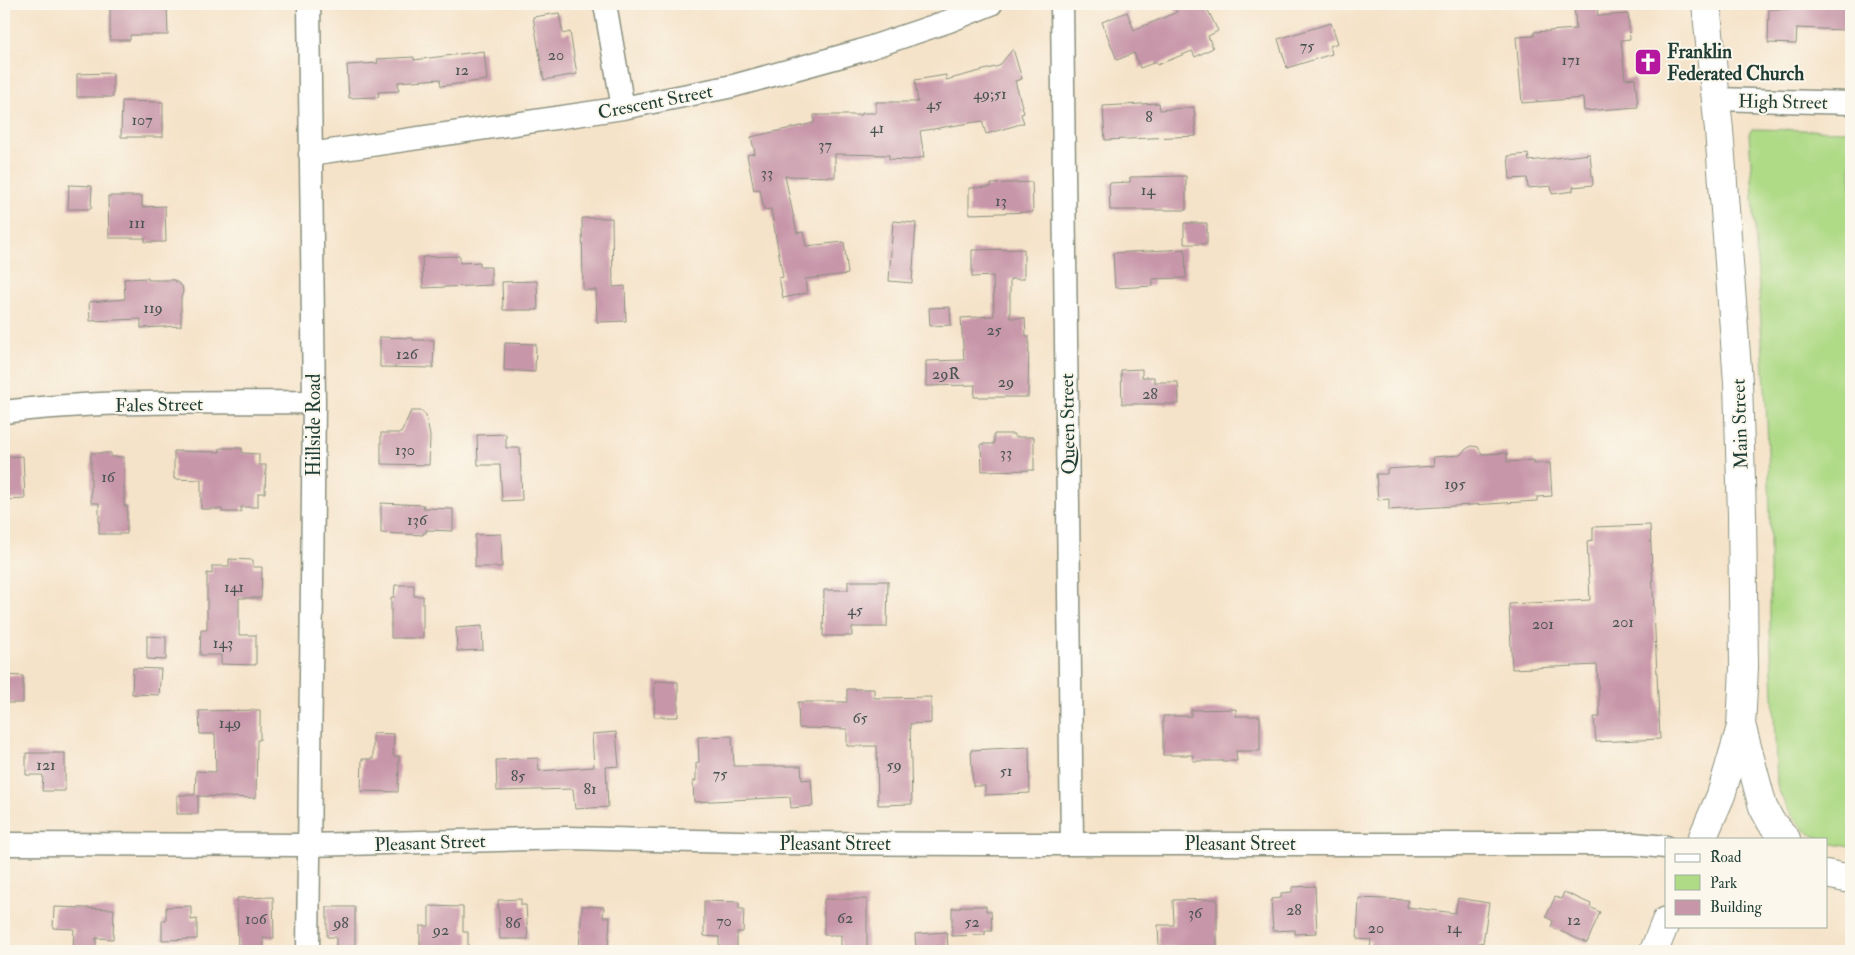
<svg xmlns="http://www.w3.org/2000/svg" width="1855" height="955" font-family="'IM FELL Double Pica',serif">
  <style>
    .green { fill: #afda86; stroke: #678c5d }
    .building { fill: #c796a9 }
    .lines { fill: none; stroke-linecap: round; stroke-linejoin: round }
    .minor-casing { stroke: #8a907e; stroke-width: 25 }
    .major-casing { stroke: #8a907e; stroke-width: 30 }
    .minor { stroke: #fff; stroke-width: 22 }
    .major { stroke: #fff; stroke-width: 28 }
    .labels { text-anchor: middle; stroke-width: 4; stroke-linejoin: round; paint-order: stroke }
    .number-label { font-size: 16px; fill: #495351 }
    .poi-label { font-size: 19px; font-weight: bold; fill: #1f3d34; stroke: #fbf7ec; text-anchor: start }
    .street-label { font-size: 19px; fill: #1f3d34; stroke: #fbf7ec }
  </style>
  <rect width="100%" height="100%" fill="#fbf7ec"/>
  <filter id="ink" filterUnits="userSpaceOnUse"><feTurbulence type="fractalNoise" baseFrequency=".02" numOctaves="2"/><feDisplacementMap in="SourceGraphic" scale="10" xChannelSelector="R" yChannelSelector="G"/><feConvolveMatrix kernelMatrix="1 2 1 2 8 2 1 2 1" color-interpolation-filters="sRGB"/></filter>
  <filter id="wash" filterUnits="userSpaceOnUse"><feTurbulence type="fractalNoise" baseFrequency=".0096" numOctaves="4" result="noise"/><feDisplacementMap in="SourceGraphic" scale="20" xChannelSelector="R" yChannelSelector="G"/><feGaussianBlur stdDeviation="1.12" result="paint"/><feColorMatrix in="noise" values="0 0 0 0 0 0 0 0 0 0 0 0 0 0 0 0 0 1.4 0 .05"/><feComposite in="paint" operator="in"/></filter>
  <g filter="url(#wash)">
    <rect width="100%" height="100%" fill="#f5e3c9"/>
    <!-- green -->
    <path class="green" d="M1752 129 1851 131V847L1827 843 1826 839C1803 839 1782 804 1777 784L1770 629V513L1767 420 1749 133Z"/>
    <g id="blocks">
      <!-- building -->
      <path class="building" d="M110 4H167L168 35H130V40H110Z
        M1173 4H1205L1218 31 1208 36 1213 48 1195 57 1192 51 1157 65 1156 62 1140 68 1134 53 1117 60 1102 22 1127 12 1134 30 1177 12Z
        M1574 4H1597L1598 16 1628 14 1630 39 1621 40 1625 79 1635 78 1638 107 1584 111 1583 98 1522 103 1516 37 1534 36V32L1576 29Z
        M1798 4H1846L1845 30 1797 28 1796 44 1768 43 1769 9H1798Z
        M559 13 563 34 570 32 577 74 544 80 533 17Z
        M1331 23 1338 43 1330 46 1332 54 1287 68 1278 39Z
        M1013 49 1022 79 1015 81 1024 113 1021 114 1024 123 986 134 982 121 920 131 924 157 911 160 889 159V155L835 154V177L785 176 797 233 803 232 806 246 844 242 848 274 805 279 807 293 783 298 779 278 783 277 771 209 764 210 760 189 754 190 747 155 755 153 751 137 814 123V115H862V113H876V102H918L915 80 946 75V80L999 66Z
        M484 51 487 80 441 86 440 79 398 82 399 91 378 92 379 97 349 98 347 65 378 63 377 59 414 57V60Z
        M113 73V97H77V74Z
        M122 101 163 102V137H121Z
        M1159 103 1160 110 1194 107 1196 136 1105 140 1103 106Z
        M1528 154 1529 161 1590 154 1593 185 1573 187V191L1552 194 1551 186 1528 188 1527 178 1510 179 1508 156Z
        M1186 176V210H1110L1109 183 1130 182V177Z
        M1032 182 1033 212 969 214V188L991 187V184Z
        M69 185 92 186 91 209H68Z
        M108 196H142V207L165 206 166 242H145V238H109Z
        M582 218H612L613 287 625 286 626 321 597 322 596 290H583Z
        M893 221 916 223 912 283 889 281Z
        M1184 223H1207V244H1184Z
        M1024 249V279H1010V318H1025L1026 336H1029L1028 397H974L975 385 926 386V361L964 360 961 318 994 316 993 276 972 277V250Z
        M1185 249 1186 278 1153 279V286L1115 288 1113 253Z
        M460 256V263L480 262V267H491V285L423 288 422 257Z
        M148 278V280H174L182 286 183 291 181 298V326L141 328V319L90 321 89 302 125 299 124 279Z
        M537 281 538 310H503L502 282Z
        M950 307 951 325 930 326 929 308Z
        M380 337 413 338V340H434L433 368 380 367Z
        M505 343 536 344 535 372 504 370Z
        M1142 369V377H1154V382H1178L1179 404H1122L1121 370Z
        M411 411H422L426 416 430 436 429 465 381 464V433H401Z
        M506 434V448H520L522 500 502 501 500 465H478L477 435Z
        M994 434H1014V437H1034V470L982 471 981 444H994Z
        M1472 446 1478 447 1482 454 1507 453V462L1534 460V464L1550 463 1552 496 1537 497V501L1389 510V499L1378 500 1376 474H1387V469L1434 466 1433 457 1460 455 1466 449Z
        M220 448H242V453L259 454V465H266L265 493H258V507H241V512H222V509H201V480L174 479V451L220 452Z
        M91 453H111V457H124V506H127V534H99V503H91Z
        M23 456 25 499 4 500V457Z
        M381 503 424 505 423 508 453 509V531L426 530V533H423V535L381 533Z
        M1650 525 1660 739 1596 742 1594 717H1600L1597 665 1512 669 1509 604 1590 600 1587 541 1593 540V527Z
        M501 534 502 567H475V535Z
        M229 559 253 560V567H262L261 598H239V635H256V665L221 664V655H200L201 630H207V573L212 574V566H229Z
        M848 581H888L887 627H852V636H823L824 590H848Z
        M395 585H414V596H423V638H391V597H394Z
        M482 626 483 650 457 651 456 628Z
        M147 636 166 637V660L147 659Z
        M133 668 161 669 159 695 132 694Z
        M4 675 23 676V703H4Z
        M655 681 678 682V717H654Z
        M847 689H874V698L931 697V723L910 724 912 804 878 805 877 746H847V729L799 728 798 702H847Z
        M1236 709V716H1260V751H1236L1237 761H1193V755H1163V716H1191V710Z
        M260 710V740H257L256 798 198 796V814H177V795H195L196 771 216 772 215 734H200L199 711Z
        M616 732 619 766 606 767 608 807 575 809 573 789 497 791 496 760 538 758 539 771 594 767 592 734Z
        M373 733 394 734 393 756H399L398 792 361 791 362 759H373Z
        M732 736 734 766H801L802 780 811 779 813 806 791 808 790 797 694 802 693 781H696V763L699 762 698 737Z
        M1029 747 1030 793 985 795V786H973L971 750Z
        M26 753H65V791H42L43 775H26Z
        M1315 886 1317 933 1295 934V930L1273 931 1271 899 1281 898V893L1292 892V887Z
        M1564 892 1591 904 1590 907 1600 912 1587 943 1551 927 1553 921 1546 917 1555 897 1561 899Z
        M273 897 274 938H263L264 951H238L237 898Z
        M1359 898 1408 900 1407 907 1455 913 1458 898 1489 903 1483 943 1480 942 1478 951H1370L1371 940 1357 939Z
        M521 899V905H526L528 939H500L498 900Z
        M824 899H867V951H841V935H824Z
        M1217 899V946L1159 947 1158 925H1174L1173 900Z
        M704 901 739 902V909H744L743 932H737V951H719V937L704 936Z
        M191 906V920L197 919V939L162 940V920H166V907Z
        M429 906 463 907V932H468V951H420V926H429Z
        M582 906 604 907 603 917H610L608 951H579Z
        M960 906H986V911H991L992 931H985V935L952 936V908H960Z
        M54 907 114 909 113 939 96 938V951H73L74 929 53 928Z
        M327 907H355V951H336V937H327Z
        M947 932 948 951H916L915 934Z"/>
    </g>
  </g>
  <g filter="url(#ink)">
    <use href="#blocks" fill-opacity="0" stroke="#8a907e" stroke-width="1"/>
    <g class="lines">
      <!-- minor casing -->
      <g class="minor-casing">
        <path id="minor" d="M605 4 623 108
          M1062 4 1072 843
          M1716 99 1851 103
          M310 154 623 108 733 86 860 51 949 21 991 4
          M4 412C106 399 211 403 314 402
          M4 844 309 845 568 838 780 843 976 844H1634L1666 847
          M308 951 314 402 309 4"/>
      </g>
      <!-- major casing -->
      <g class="major-casing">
        <path id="major" d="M1742 728 1763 807 1771 822 1786 839
          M1702 839 1721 795 1741 727 1744 667 1742 515 1738 382 1719 130 1706 4
          M1826 874 1851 879
          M1654 951 1666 921"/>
      </g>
      <!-- minor -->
      <use href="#minor" class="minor"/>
      <!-- major -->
      <use href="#major" class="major"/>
    </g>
  </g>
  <!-- icons -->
  <defs>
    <g id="church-square" transform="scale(1.4375)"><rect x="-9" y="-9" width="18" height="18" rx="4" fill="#b5179e" stroke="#fbf7ec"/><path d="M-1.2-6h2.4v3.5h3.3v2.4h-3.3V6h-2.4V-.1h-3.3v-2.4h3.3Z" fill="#fff"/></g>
  </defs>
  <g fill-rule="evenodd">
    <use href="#church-square" x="1648" y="62"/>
  </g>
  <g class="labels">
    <!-- number labels -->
    <g class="number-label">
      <text x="1307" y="51">75</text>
      <text x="556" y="60">20</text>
      <text x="1571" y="65">171</text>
      <text x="462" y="75">12</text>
      <text x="990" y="99">49;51</text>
      <text x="934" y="109">45</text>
      <text x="1149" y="122">8</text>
      <text x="142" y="125">107</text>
      <text x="877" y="133">41</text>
      <text x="825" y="150">37</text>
      <text x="767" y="178">33</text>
      <text x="1148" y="195">14</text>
      <text x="1001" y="206">13</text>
      <text x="137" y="228">111</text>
      <text x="153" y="313">119</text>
      <text x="994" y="335">25</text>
      <text x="407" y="359">126</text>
      <text x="946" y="379">29R</text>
      <text x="1006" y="387">29</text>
      <text x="1150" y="399">28</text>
      <text x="405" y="455">130</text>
      <text x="1006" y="458">33</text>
      <text x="108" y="482">16</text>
      <text x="1455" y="489">195</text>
      <text x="417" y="525">136</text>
      <text x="234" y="592">141</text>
      <text x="855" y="615">45</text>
      <text x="1623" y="627">201</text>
      <text x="1543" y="629">201</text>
      <text x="223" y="648">143</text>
      <text x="860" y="723">65</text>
      <text x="230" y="728">149</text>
      <text x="46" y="770">121</text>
      <text x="894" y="770">59</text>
      <text x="1006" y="776">51</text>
      <text x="720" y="779">75</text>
      <text x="518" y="781">85</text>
      <text x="590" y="794">81</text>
      <text x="1294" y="915">28</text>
      <text x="1195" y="918">36</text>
      <text x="845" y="923">62</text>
      <text x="256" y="924">106</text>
      <text x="1574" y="925">12</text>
      <text x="724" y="926">70</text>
      <text x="972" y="927">52</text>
      <text x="341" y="928">98</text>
      <text x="513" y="928">86</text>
      <text x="1376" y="933">20</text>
      <text x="1454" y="933">14</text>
      <text x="441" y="935">92</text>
    </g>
    <!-- poi labels -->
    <g class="poi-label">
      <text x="1667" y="58">Franklin<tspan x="1667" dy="22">Federated Church</tspan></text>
    </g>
    <!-- street labels -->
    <g class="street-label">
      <text transform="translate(655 101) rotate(-11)" y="7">Crescent Street</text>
      <text transform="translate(1783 101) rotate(1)" y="7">High Street</text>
      <text transform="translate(159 404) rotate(-1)" y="7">Fales Street</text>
      <text transform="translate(1067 424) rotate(-91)" y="7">Queen Street</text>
      <text transform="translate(1739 424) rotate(-92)" y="7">Main Street</text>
      <text transform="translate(313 425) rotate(-90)" y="7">Hillside Road</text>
      <text transform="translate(430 842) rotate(-2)" y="7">Pleasant Street</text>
      <text x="835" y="850">Pleasant Street</text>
      <text x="1240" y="850">Pleasant Street</text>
    </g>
  </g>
  <!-- margin -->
  <rect width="1855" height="955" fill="none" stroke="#fbf7ec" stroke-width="20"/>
  <!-- legend -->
  <rect x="1665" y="838" width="162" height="90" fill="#fbf7ec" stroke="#a3ada2"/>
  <rect x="1675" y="854" width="25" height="8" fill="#ffffff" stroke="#a3ada2"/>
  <text x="1710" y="862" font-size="15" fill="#1f3d34">Road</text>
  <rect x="1675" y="875" width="25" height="15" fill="#afda86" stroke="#a3ada2"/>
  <text x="1710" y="888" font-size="15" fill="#1f3d34">Park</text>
  <rect x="1675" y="900" width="25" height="15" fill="#c796a9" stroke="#a3ada2"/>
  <text x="1710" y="912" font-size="15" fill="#1f3d34">Building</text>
</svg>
